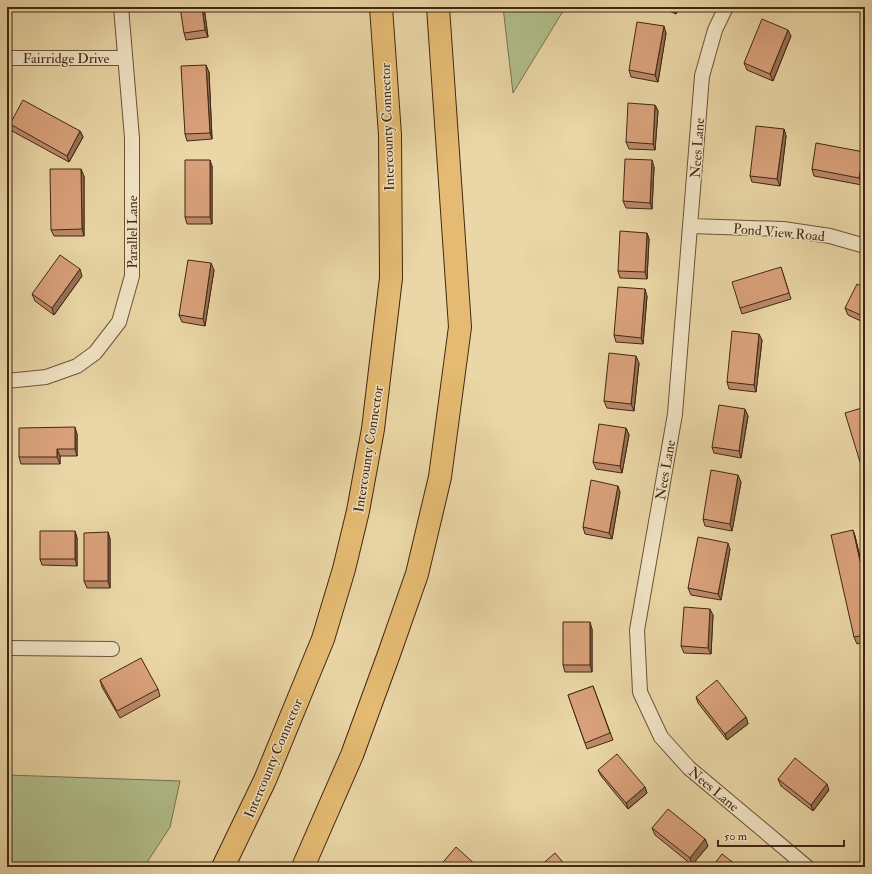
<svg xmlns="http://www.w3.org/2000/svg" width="872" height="874" font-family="'IM FELL Double Pica',serif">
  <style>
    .green { fill: #b1bf8b; stroke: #7a734e }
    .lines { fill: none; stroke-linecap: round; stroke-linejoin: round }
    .minor-casing { stroke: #6c5337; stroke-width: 16 }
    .motorway-casing { stroke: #422712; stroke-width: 24 }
    .minor { stroke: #f1e4c5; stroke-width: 14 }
    .motorway { stroke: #e5bb73; stroke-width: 22 }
    .wall { fill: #bb8a6a; stroke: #422712 }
    .shaded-wall { fill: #987156; stroke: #422712 }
    .building { fill: #d9a17b; stroke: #422712 }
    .labels { text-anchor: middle; stroke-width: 3; stroke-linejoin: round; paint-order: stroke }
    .street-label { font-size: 14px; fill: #422712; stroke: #f1e4c5 }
  </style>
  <rect width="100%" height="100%" fill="#ead6a6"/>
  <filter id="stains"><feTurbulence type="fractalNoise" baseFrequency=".005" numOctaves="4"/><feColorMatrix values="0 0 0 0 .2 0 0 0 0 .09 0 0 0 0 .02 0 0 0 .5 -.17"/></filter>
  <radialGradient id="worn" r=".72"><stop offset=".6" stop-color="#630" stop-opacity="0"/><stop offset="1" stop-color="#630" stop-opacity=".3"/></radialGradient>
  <!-- green -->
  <path class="green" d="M503 7H566L560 16 513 93Z
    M7 775 180 781 170 827 144 867H7Z"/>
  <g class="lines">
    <!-- minor casing -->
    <g class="minor-casing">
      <path id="minor" d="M726 7 715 30 702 76 675 414 637 630 640 692 661 737 689 768 807 867
        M7 58H125
        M691 226 783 229 830 236 865 246
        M7 381 46 377 77 366 95 353 119 322 132 276V138L121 7
        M7 648 112 649"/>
    </g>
    <!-- motorway casing -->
    <g class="motorway-casing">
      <path id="motorway" d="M223 867 265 780 323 639 344 569 358 511 373 429 391 278 390 135 381 7
        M303 867 352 755 389 654 417 574 440 477 460 327 438 7"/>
    </g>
    <!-- minor -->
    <use href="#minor" class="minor"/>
    <!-- motorway -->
    <use href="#motorway" class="motorway"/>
  </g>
  <!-- wall -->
  <path class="wall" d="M204 7 208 37 186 40 184 33Z
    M660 7H679L676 14Z
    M666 33 658 82 631 77 629 70Z
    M791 36 773 81 747 70 744 63Z
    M209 72 212 139 187 141 185 134Z
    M655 105 658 111 655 150 629 149 626 142Z
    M10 124 80 131 83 137 69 162 12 131Z
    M784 129 786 136 780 186 752 182 750 176Z
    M864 152 865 155V166L862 185 814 176 812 169Z
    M212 166V224H187L185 217Z
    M654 167 652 209 626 208 623 201Z
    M84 176V236H54L51 230Z
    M647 233 649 239 647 279 620 278 618 271Z
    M781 267 791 299 742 314 740 308Z
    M214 270 205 326 182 322 179 315Z
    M82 276 54 315 35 301 32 294Z
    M865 288V323L848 315 845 308Z
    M647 296 643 344 616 342 614 335Z
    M762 340 756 392 729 389 727 382Z
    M639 363 634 411 607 408 604 401Z
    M865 407V468L863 469 860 462Z
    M748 416 741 458 714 453 712 447Z
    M626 428 629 435 622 473 596 469 593 462Z
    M77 434V456H60V464H21L19 457Z
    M741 482 732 531 705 526 703 519Z
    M620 492 612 539 585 534 583 527Z
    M853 530 855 536 865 579V642L857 644 854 637Z
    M75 531 77 538V566L42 565 40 559Z
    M108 532 110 539V588H87L84 581Z
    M730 549 721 600 691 595 688 588Z
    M713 615 711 654 684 653 681 646Z
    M592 629V672H565L563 665Z
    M100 680 158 689 160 696 120 718 102 687Z
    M593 686 613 740 587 749 568 695Z
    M696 697 746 717 748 724 727 740 698 703Z
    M598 770 645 787 647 793 628 809 601 776Z
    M778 779 829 790 813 811 781 786Z
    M652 828 705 839 708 846 692 865 655 835Z
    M865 831V841L862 834Z"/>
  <!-- shaded-wall -->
  <path class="shaded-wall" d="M202 7H204L208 37 205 30Z
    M673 7H679L676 14 673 8Z
    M803 7H807L804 10Z
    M664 26 666 33 658 82 655 75Z
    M788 30 791 36 773 81 770 74Z
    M206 65 209 72 212 139 210 133Z
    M655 105 658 111 655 150 653 144Z
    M784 129 786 136 780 186 777 179Z
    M80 131 83 137 69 162 67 156Z
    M864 152 865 155V166L862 185 859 178Z
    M210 160 212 166V224L210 217Z
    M652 160 654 167 652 209 650 203Z
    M81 169 84 176V236L82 229Z
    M647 233 649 239 647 279 645 272Z
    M211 263 214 270 205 326 203 319Z
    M80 269 82 276 54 315 52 308Z
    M645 289 647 296 643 344 641 338Z
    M759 334 762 340 756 392 754 385Z
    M636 356 639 363 634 411 631 404Z
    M745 409 748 416 741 458 739 451Z
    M75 427 77 434V456L75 449Z
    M626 428 629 435 622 473 620 466Z
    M57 449 60 456V464L57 457Z
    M738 475 741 482 732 531 730 524Z
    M618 486 620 492 612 539 609 533Z
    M853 530 855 536 865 579V583Z
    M75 531 77 538V566L75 559Z
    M108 532 110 539V588L108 581Z
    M728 543 730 549 721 600 718 594Z
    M710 609 713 615 711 654 708 648Z
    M590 622 592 629V672L590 665Z
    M746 717 748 724 727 740 725 734Z
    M827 784 829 790 813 811 811 805Z
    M645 787 647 793 628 809 626 803Z
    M705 839 708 846 692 865 690 858Z"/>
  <!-- building -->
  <path class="building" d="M180 7H202L205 30 184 33Z
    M762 19 788 30 770 74 744 63Z
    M637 22 664 26 655 75 629 70Z
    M206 65 210 133 185 134 181 66Z
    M23 100 80 131 67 156 10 124Z
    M628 103 655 105 653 144 626 142Z
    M756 126 784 129 777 179 750 176Z
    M816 143 864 152 859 178 812 169Z
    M625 159 652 160 650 203 623 201Z
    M185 160H210V217H185Z
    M50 169H81L82 229 51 230Z
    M620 231 647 233 645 272 618 271Z
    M60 255 80 269 52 308 32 294Z
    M188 260 211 263 203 319 179 315Z
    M781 267 789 293 740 308 732 282Z
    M857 284 865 288V317L845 308Z
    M618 287 645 289 641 338 614 335Z
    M732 331 759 334 754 385 727 382Z
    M609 353 636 356 631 404 604 401Z
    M719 405 745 409 739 451 712 447Z
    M865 407V461L860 462 845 413Z
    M599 424 626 428 620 466 593 462Z
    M75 427V449H57V457H19V428Z
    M711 470 738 475 730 524 703 519Z
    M591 480 618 486 609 533 583 527Z
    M853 530 865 583V635L854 637 831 535Z
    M40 531H75V559H40Z
    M108 532V581H84V533Z
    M698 537 728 543 718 594 688 588Z
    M684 607 710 609 708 648 681 646Z
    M563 622H590V665H563Z
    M141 658 158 689 117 711 100 680Z
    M717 680 746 717 725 734 696 697Z
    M593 686 610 733 585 743 568 695Z
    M617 754 645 787 626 803 598 770Z
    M795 758 827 784 811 805 778 779Z
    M668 809 705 839 690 858 652 828Z
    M865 831V837L862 834Z
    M456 847 477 866 476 867H439Z
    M555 853 567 867H539Z
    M722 854 739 867H712Z"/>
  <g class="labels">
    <!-- street labels -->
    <g class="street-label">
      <text x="66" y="63">Fairridge Drive</text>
      <text transform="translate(387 127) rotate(-92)" y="5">Intercounty Connector</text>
      <text transform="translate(697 148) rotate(-86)" y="5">Nees Lane</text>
      <text transform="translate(132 232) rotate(-90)" y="5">Parallel Lane</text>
      <text transform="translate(779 232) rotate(5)" y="5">Pond View Road</text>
      <text transform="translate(368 449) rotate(-81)" y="5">Intercounty Connector</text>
      <text transform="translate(665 470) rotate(-80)" y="5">Nees Lane</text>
      <text transform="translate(273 758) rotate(-67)" y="5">Intercounty Connector</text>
      <text transform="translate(714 789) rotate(40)" y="5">Nees Lane</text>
    </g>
  </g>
  <!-- margin -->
  <rect width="872" height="874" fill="none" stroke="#ead6a6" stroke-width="24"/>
  <rect x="8" y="8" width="856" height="858" fill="none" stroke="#422712" stroke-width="2"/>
  <rect x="12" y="12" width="848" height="850" fill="none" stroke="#422712"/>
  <!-- scale -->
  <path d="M718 840v6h126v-6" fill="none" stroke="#422712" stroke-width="2"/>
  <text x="724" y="840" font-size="12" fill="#422712" stroke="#f1e4c5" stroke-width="3" paint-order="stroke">50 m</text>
  <rect width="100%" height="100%" filter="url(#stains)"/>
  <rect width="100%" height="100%" fill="url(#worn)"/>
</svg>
